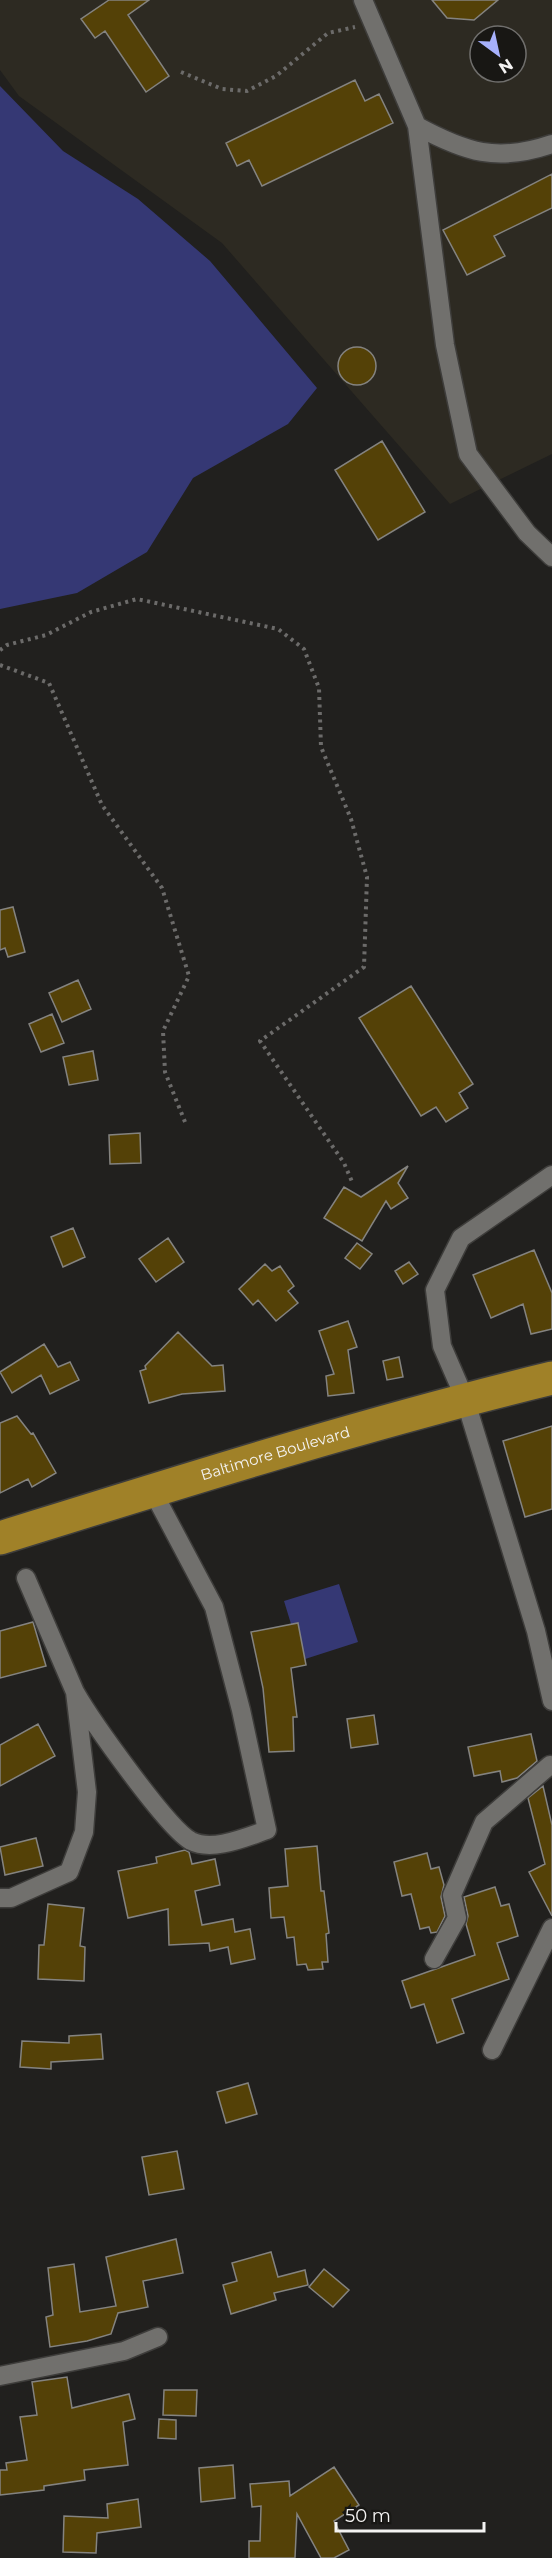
<svg xmlns="http://www.w3.org/2000/svg" width="552" height="2558" font-family="Montserrat,sans-serif">
  <style>
    .built { fill: #2d2a22; fill-rule: evenodd }
    .green { fill: #353874 }
    .building { fill: #544107; stroke: #848380; stroke-width: 1.5 }
    .lines { fill: none; stroke-linecap: round; stroke-linejoin: round }
    .street-casing { stroke: #3e3d3b; stroke-width: 21 }
    .highway-casing { stroke: #3e3d3b; stroke-width: 36 }
    .path { stroke: #6c6b6a; stroke-width: 4; stroke-dasharray: 3 4.5; stroke-linecap: butt }
    .street { stroke: #71706d; stroke-width: 18 }
    .highway { stroke: #a08128; stroke-width: 33 }
    .labels { text-anchor: middle; stroke-width: 6; stroke-linejoin: round; paint-order: stroke }
    .street-label { font-size: 15px; fill: #f4f3f2; stroke: #181714 }
  </style>
  <rect width="100%" height="100%" fill="#21201e"/>
  <!-- built -->
  <path class="built" d="M0 0H552V454L450 504 222 243 19 96 0 70ZM480 36H516V72H480Z"/>
  <!-- green -->
  <path class="green" d="M0 86 63 151 138 199 210 261 317 388 288 424 193 478 147 552 77 593 0 609Z
    M339 1584 358 1642 302 1660 284 1601Z"/>
  <!-- building -->
  <path class="building" d="M109 0H149L128 15 169 76 146 92 105 31 95 38 81 19Z
    M432 0H498L474 20 447 18Z
    M355 80 365 101 379 94 393 123 262 186 249 160 237 166 226 143Z
    M552 174V208L494 236 505 256 467 275 443 230Z
    M338 366a19 19 0 1 1 38 0a19 19 0 1 1-38 0Z
    M382 441 425 512 378 540 335 470Z
    M13 907 25 952 8 957 5 948 0 950V910Z
    M78 980 91 1009 62 1022 49 993Z
    M411 986 473 1084 459 1093 468 1108 446 1122 436 1107 421 1116 359 1018Z
    M52 1014 64 1043 41 1052 29 1024Z
    M93 1051 98 1080 69 1085 63 1057Z
    M140 1133 141 1163 110 1164 109 1135Z
    M408 1166 398 1183 408 1198 391 1209 386 1201 362 1241 324 1218 344 1187 361 1197Z
    M73 1228 85 1257 63 1267 51 1237Z
    M168 1238 184 1262 156 1282 139 1259Z
    M357 1243 372 1254 360 1269 345 1258Z
    M534 1250 552 1293V1329L531 1334 523 1304 491 1318 473 1275Z
    M409 1262 418 1274 403 1284 395 1271Z
    M265 1264 272 1271 280 1266 294 1286 288 1291 298 1303 276 1321 258 1300 253 1305 239 1289Z
    M348 1321 357 1347 348 1350 354 1393 328 1396 326 1376 334 1374 319 1331Z
    M178 1332 212 1366 223 1365 225 1391 182 1394 149 1403 140 1371 146 1369 145 1366Z
    M44 1344 58 1367 70 1362 79 1380 50 1394 41 1375 12 1393 0 1372Z
    M399 1357 403 1377 387 1380 383 1361Z
    M17 1416 31 1434 33 1433 56 1473 32 1487 28 1479 0 1493V1423Z
    M552 1426V1509L525 1517 503 1441Z
    M33 1622 46 1666 0 1678V1631Z
    M298 1623 306 1665 291 1668 297 1717H293L294 1751 269 1752 263 1688 251 1632Z
    M374 1715 378 1744 351 1748 347 1719Z
    M38 1724 55 1756 0 1786V1745Z
    M531 1734 537 1761 517 1778 502 1782 500 1771 474 1776 468 1747Z
    M543 1786 552 1825V1916L529 1872 545 1864 528 1798Z
    M36 1838 43 1866 5 1875 0 1847Z
    M317 1846 321 1891H324L329 1933 326 1934 328 1962H322L323 1969 308 1970 306 1964 297 1965 294 1937 287 1938 284 1917 271 1918 269 1888 288 1886 285 1849Z
    M185 1850 189 1852 192 1864 215 1859 220 1885 195 1891 202 1925 233 1919 235 1932 250 1929 255 1959 231 1964 228 1947 210 1951 209 1943 169 1945 168 1909 128 1918 118 1871 157 1863 156 1857Z
    M427 1853 431 1869 439 1867 444 1885 441 1897 445 1916 437 1932 431 1933 429 1927 420 1929 411 1894 402 1896 394 1862Z
    M495 1887 501 1906 509 1904 518 1936 497 1943 509 1979 452 1999 464 2033 437 2043 424 2004 411 2008 402 1981 475 1955 466 1924 468 1916 464 1897Z
    M48 1904 84 1908 80 1946 85 1947 84 1981 38 1979 39 1945H44Z
    M101 2034 103 2059 51 2062V2069L20 2067 22 2041 69 2043V2036Z
    M248 2083 257 2114 226 2123 217 2092Z
    M177 2151 184 2189 149 2195 142 2157Z
    M176 2239 183 2273 143 2281 148 2307 118 2313 111 2334 87 2341 50 2347 46 2317 53 2315 48 2268 74 2264 80 2312 116 2306 106 2257Z
    M271 2252 278 2277 305 2270 308 2285 274 2293 276 2300 231 2314 223 2285 237 2281 232 2263Z
    M324 2269 349 2290 333 2307 309 2287Z
    M67 2377 72 2408 129 2394 135 2419 123 2422 128 2465 84 2470 85 2480 44 2486V2490L0 2495V2470H7L6 2463 27 2460 20 2417 37 2415 32 2382Z
    M164 2390H197L196 2416 163 2415Z
    M159 2419 176 2420V2439L158 2438Z
    M233 2465 235 2498 201 2502 199 2468Z
    M334 2467 359 2505 334 2521 349 2550 334 2558H321L297 2514 295 2558H249V2541H260L261 2506 252 2507 250 2484 289 2481 290 2496Z
    M138 2499 141 2527 97 2533 96 2553 63 2552 64 2516 108 2518 107 2504Z"/>
  <g class="lines">
    <!-- street casing -->
    <g class="street-casing">
      <path id="street" d="M363 0 417 126 445 345 468 454 527 533 552 557
        M417 126C465 152 497 163 552 144
        M552 1175 461 1238 435 1290 442 1346 465 1399 536 1631 552 1701
        M75 1692C91 1720 167 1828 191 1841 213 1852 246 1837 267 1830L241 1710 214 1607 152 1490
        M0 1898H11L69 1872 84 1832 87 1792 75 1692 26 1578
        M434 1959 457 1918 452 1895 484 1822 550 1765
        M492 2050 552 1928
        M0 2376 124 2351 158 2337"/>
    </g>
    <!-- highway casing -->
    <g class="highway-casing">
      <g id="highway">
        <path id="s1" d="M0 1538C183 1481 366 1423 552 1378"/>
      </g>
    </g>
    <!-- path -->
    <path class="path" d="M181 72 222 89 247 91 276 76 328 33 355 27
      M0 650 7 645 46 635 91 612 137 599 278 629 304 649 319 688 321 747 351 819 367 877 364 967 260 1041 344 1163 353 1184
      M0 665 49 683 102 805 162 888 189 976 163 1031 165 1072 185 1122"/>
    <!-- street -->
    <use href="#street" class="street"/>
    <!-- highway -->
    <use href="#highway" class="highway"/>
  </g>
  <g class="labels">
    <!-- street labels -->
    <g class="street-label">
      <text dy="5" stroke="none"><textPath href="#s1" startOffset="288">Baltimore Boulevard</textPath></text>
    </g>
  </g>
  <!-- north arrow -->
  <g transform="translate(498 54) rotate(147)"><circle r="28" fill="#181714" stroke="#706f6d" stroke-width="1.5"/>
  <path d="M0-4.5L10 22L0 15L-10 22Z" fill="#a7b1fc"/>
  <text y="-9" font-size="16" font-weight="bold" text-anchor="middle" fill="#f4f3f2">N</text>
  </g>
  <!-- scale -->
  <path d="M336 2522v9h148v-9" fill="none" stroke="#f4f3f2" stroke-width="3"/>
  <text x="345" y="2522" font-size="18" fill="#f4f3f2" stroke="#181714" stroke-width="4.5" paint-order="stroke">50 m</text>
</svg>
